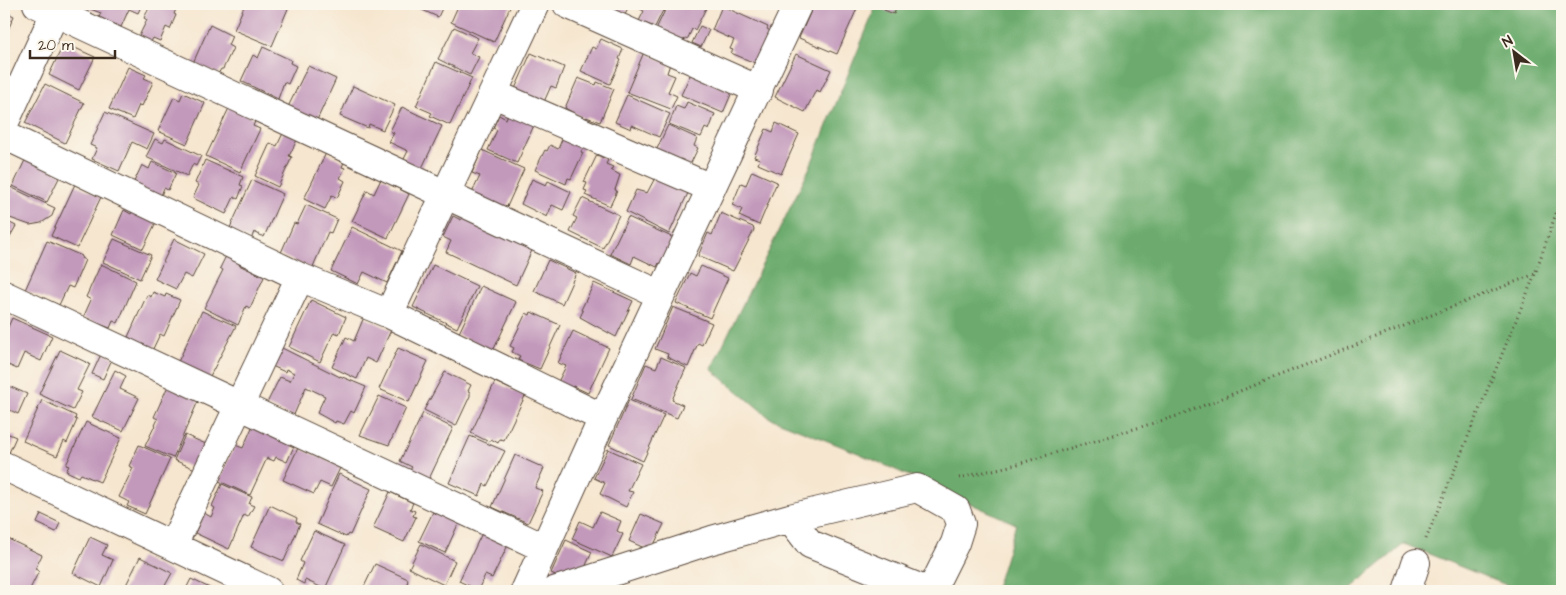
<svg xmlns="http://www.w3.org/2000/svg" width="1566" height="595" font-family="'Architects Daughter',sans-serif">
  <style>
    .forest { fill: #6cab6d; stroke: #546a46 }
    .building { fill: #c299bb }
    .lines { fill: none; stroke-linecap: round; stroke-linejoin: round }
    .minor-casing { stroke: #574639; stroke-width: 30 }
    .path { stroke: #574639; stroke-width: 3; stroke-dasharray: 1 4; stroke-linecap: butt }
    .minor { stroke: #fff; stroke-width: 28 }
  </style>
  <rect width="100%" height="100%" fill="#fbf7ec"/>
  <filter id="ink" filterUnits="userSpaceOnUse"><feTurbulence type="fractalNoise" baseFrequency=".02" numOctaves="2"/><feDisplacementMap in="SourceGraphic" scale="10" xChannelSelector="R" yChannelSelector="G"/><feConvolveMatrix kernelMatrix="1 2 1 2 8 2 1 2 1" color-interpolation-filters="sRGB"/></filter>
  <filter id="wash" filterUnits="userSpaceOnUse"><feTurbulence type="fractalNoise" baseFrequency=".0096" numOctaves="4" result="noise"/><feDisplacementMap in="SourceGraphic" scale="20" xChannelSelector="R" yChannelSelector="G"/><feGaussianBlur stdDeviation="1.12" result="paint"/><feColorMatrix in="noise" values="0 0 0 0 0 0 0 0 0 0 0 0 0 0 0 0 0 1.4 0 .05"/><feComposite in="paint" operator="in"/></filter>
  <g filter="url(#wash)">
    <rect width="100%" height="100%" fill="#f6e6cf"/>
    <!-- forest -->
    <path class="forest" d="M877 4H1562V591H1521L1404 544 1348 591H995L1016 524 858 453 770 418 711 369 809 169Z"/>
    <g id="blocks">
      <!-- building -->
      <path class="building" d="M87 4H142L138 13 129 9 121 27 99 17 101 13 85 7Z
        M151 4H178L174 14 176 15 170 29 166 27 160 41 153 38 151 42 139 36 147 20 144 18Z
        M245 4H290L272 46 234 30Z
        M409 4H444L438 17Z
        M459 4 511 5 494 42 451 22Z
        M612 4H636L634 6 630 4 625 15 610 8Z
        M642 4H666L655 27 639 21 644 11 640 9Z
        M668 4H708L695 30 692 29 688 38 681 41 656 29Z
        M814 4H859L837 54 799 38Z
        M886 4 897 6 894 14 884 10Z
        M722 6 768 27 767 29 770 31 755 63 731 53 733 50 730 49 734 40 712 30Z
        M4 11 14 16 4 39Z
        M210 25 232 36 228 45 233 48 223 69H221L218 74 193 63Z
        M700 26 709 30 701 47 692 43Z
        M454 27 478 38 470 53 479 57 470 75 438 59Z
        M601 39 623 49 619 59 621 60 610 84 581 71 592 47 596 49Z
        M64 43 95 57 79 90 49 75Z
        M263 47 291 60 290 63 296 66 288 84 284 82 278 99 241 81 253 55 258 58Z
        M644 52 670 64 667 73 675 76 668 92 677 96 671 109 627 92Z
        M531 53 564 67 556 88 551 86 543 104 514 91Z
        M796 54 831 70 820 92 816 90 805 112 775 97Z
        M436 62 472 78 450 125 430 116 432 113 416 106Z
        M308 66 336 79 317 120 288 107Z
        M128 67 146 75 144 78 153 82 142 106 139 105 133 119 109 109Z
        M691 73 732 92 723 113 681 95Z
        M578 78 596 85 597 82 614 89 600 122 586 117 585 119 565 108Z
        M45 84 84 103 65 143 25 123Z
        M353 86 395 105 383 130 369 124 368 128 340 116Z
        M183 93 205 103 187 144 158 131 174 97 180 100Z
        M627 95 670 114 659 137 632 125 631 129 615 122Z
        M687 102 715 114 709 130 705 128 701 137 669 124 676 106 684 109Z
        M230 106 256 119 253 126 260 129 240 172 206 156Z
        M402 107 442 126 421 170 403 161 408 151 389 142 394 133 390 131Z
        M509 111 535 123 517 163 488 150 497 130 493 128 499 115 506 119Z
        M105 112 154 134 147 149 132 142 119 171 92 159 97 148 90 145Z
        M776 123 799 134 781 174 758 164 760 159 754 157 766 129 773 132Z
        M668 125 697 138 694 146 698 148 689 167 656 151Z
        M284 131 298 138 289 156 292 157 278 187 255 176 270 143 277 146Z
        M563 137 584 146 581 152 583 153 571 179 568 178 566 184 535 170 545 150 547 151 550 145 558 149Z
        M155 139 163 143 165 139 201 156 196 166 193 164 187 176 146 157Z
        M482 150 524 169 505 211 471 195 480 176 472 173Z
        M326 153 344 162 342 167 345 168 340 178 345 181 337 198 332 195 325 209 304 199Z
        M597 155 608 160 606 164 613 167 611 170 620 175 615 190 617 191 610 206 585 195 587 191 584 190 587 183 584 182Z
        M26 158 61 174 47 202 13 186Z
        M205 160 243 177 240 185 243 186 238 199 234 197 226 214 193 198 199 185 195 183Z
        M152 162 176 173 168 190 164 188 160 198 132 186 142 165 149 169Z
        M752 171 777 182 759 225 739 216 742 209 732 205 741 183 746 185Z
        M382 177 391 181 390 184 409 194 388 238 352 221 367 190 374 194Z
        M655 178 688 193 669 234 626 212 636 190 647 193Z
        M532 179 546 185 548 181 571 192 563 210 552 205 547 217 521 204Z
        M252 180 283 194 264 237 254 232 251 240 229 230Z
        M4 184 55 208 52 216 41 223 30 225 7 217 9 213 4 211Z
        M75 184 101 197 77 248 51 236Z
        M582 198 619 215 603 248 570 232 577 218 573 216Z
        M306 205 337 219 331 233 328 232 312 269 280 255 294 223 297 224Z
        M133 209 157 220 143 249 113 235 124 210 131 214Z
        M464 213 534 246 516 285 446 252 451 241 443 237 453 216 461 220Z
        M721 213 753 227 754 230 733 271 698 256 708 233 712 235Z
        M628 217 676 239 664 265 659 263 657 267 634 256 631 264 610 254Z
        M4 220 16 226 4 247Z
        M352 227 402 251 387 283 364 272 358 284 331 271Z
        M114 239 151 255 140 279 103 262Z
        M174 239 204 254 192 278 184 274 176 289 155 279Z
        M47 241 82 256 81 258 85 260 73 288 68 286 59 305 25 290Z
        M228 252 242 259 239 265 264 277 250 308 246 306 238 325 204 308 223 270 220 268Z
        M548 260 576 273 562 304 534 291Z
        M101 264 136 281 118 323 113 321 110 328 83 318 91 300 86 297Z
        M433 265 477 286 457 328 413 307Z
        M701 266 728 278 710 318 676 303 690 273 696 276Z
        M594 283 633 301 616 337 580 317 583 311 581 310Z
        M481 286 516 302 493 351 458 335Z
        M153 292 165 297 166 294 180 300 164 336 160 334 151 353 132 344 134 340 128 337 147 295 151 297Z
        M311 300 346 317 339 334 334 332 320 362 289 347Z
        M673 307 712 323 702 345 698 343 688 367 667 357 668 354 655 349Z
        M202 311 236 326 209 378 177 364Z
        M531 312 560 325 540 369 518 360 520 356 512 352 514 348 510 346 526 313 530 315Z
        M364 317 391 330 376 363 366 358 357 379 332 367 346 337 354 341Z
        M12 318 52 336 41 361 24 353 17 369 4 363V336Z
        M573 331 609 348 588 393 573 386 571 390 557 384 566 366 558 363Z
        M280 347 340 377V376L366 387 354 413 351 411 344 424 336 421 335 423 317 413 325 396 306 387 293 417 266 405 280 377 290 381 294 373 286 369 285 372 272 366Z
        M398 348 428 361 409 402 379 389Z
        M60 350 90 364 77 390 82 392 73 410 39 394Z
        M102 352 113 357 103 379 92 374Z
        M661 357 686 368 672 400 683 405 677 418 631 399 646 364 656 368Z
        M115 370 126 376 120 389 139 398 123 431 92 417Z
        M445 372 471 385 468 391 470 392V396L456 426 424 410Z
        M495 382 525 396 504 440 500 439 498 443 491 439 489 442 471 433Z
        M4 384 27 394 18 414 4 407Z
        M168 386 199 399 173 458 145 446 158 419 154 417Z
        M379 396 406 408 389 445 360 435Z
        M42 400 76 416 75 419 77 420 67 443 64 441 57 456 23 441Z
        M629 400 664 415 643 461 609 445Z
        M423 413 453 428 429 479 410 470 412 467 400 461Z
        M86 422 121 438 100 482 81 474 79 477 66 471 69 466 66 465Z
        M254 423 295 444 287 462 276 457 274 461 267 458 250 495 219 481 235 445 243 448Z
        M4 432 16 437 8 455 4 453Z
        M185 435 206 444 195 469 174 460Z
        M470 436 505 451 487 486 484 484 479 496 449 483Z
        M139 445 170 459 145 514 127 506 129 502 119 497 133 468 129 466Z
        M298 448 341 466 331 487 320 482 314 494 283 480Z
        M608 449 641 464 628 491 633 492 626 507 600 494 605 483 594 478Z
        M515 455 544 468 535 488 543 491 528 523 492 507Z
        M339 474 371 489 350 535 348 534 346 537 317 524Z
        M222 484 252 497 249 504 254 506 248 517 244 515 229 549 195 533 204 513 211 517 215 508 212 506Z
        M390 492 413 503 410 509 415 511 413 516 416 517 404 542 373 528Z
        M270 505 297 518 296 522 300 524 284 561 251 547Z
        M439 510 460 520 445 553 419 541 433 512 437 514Z
        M600 512 621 521 617 531 623 534 612 557 572 539 580 521 593 527Z
        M41 514 60 523 56 532 37 523Z
        M641 514 664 524 651 551 629 541Z
        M314 531 345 545 325 589 305 580 304 584 296 580 303 563 300 561Z
        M483 531 509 543 492 578 485 575 478 590 459 581Z
        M4 537 42 555 35 569 39 571 29 591H4Z
        M90 537 107 545 102 555 113 560 101 587 73 573Z
        M566 540 592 552 582 574 567 580 551 573Z
        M421 544 455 561 444 585 409 568Z
        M140 557 172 573 162 591H123Z
        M375 564 408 579 406 591H362Z
        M191 579 216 591H185Z"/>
    </g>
  </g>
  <g filter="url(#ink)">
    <use href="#blocks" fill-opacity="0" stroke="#574639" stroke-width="1"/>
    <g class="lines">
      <!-- minor casing -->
      <g class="minor-casing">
        <path id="minor" d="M37 4 661 295
          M567 4 759 90
          M494 94 711 188
          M4 124 59 4
          M4 135 300 277 389 314 603 418
          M4 295 544 548
          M389 314 535 4
          M4 466 268 591
          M790 518 810 544 927 591
          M173 545 300 277
          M525 591 603 418 798 4
          M554 591 712 540 790 518 917 488 956 510 961 524 955 543 931 591
          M1407 591 1416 563"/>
      </g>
      <!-- path -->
      <path class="path" d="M959 478 1018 464 1177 416 1535 274
        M1426 539 1535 274 1562 196"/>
      <!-- minor -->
      <use href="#minor" class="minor"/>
    </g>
  </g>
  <!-- margin -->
  <rect width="1566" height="595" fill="none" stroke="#fbf7ec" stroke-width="20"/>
  <!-- north arrow -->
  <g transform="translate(1514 52) rotate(329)" stroke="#fbf7ec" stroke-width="4" paint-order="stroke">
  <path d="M0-4L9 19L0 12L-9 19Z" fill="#3b2a1e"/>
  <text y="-8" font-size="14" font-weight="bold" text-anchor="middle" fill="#3b2a1e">N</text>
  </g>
  <!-- scale -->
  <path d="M30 50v8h85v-8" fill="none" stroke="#3b2a1e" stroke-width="2.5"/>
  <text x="38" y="50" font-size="15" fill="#3b2a1e" stroke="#fbf7ec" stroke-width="4" paint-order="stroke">20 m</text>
</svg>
